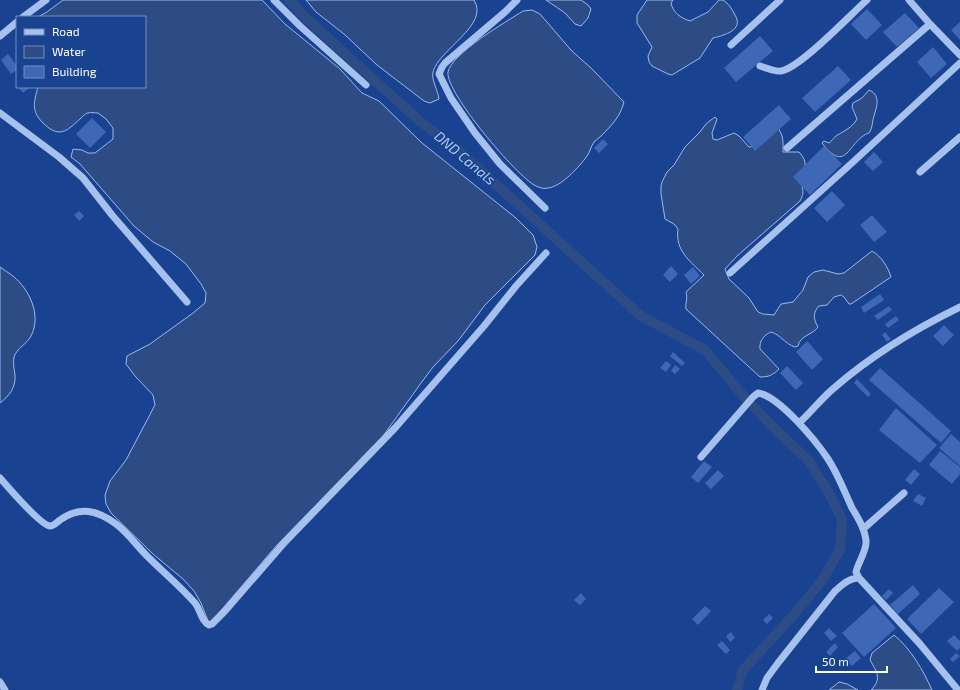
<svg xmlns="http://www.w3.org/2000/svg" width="960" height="690" font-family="'Exo 2',sans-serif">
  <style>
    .water { fill: #2d4c86; stroke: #99baf1 }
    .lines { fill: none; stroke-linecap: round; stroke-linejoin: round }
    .canal { stroke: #2d4c86; stroke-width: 10 }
    .building { fill: #3e68b6 }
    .minor { stroke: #a7c1ef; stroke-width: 7 }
    .labels { text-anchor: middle; stroke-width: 3; stroke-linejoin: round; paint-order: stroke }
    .water-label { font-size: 14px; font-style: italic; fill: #b3cbf6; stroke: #194290 }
  </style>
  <rect width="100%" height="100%" fill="#194290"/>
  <!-- water -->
  <path class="water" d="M63 0H262L285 24 340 69 362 93 379 101 422 143 516 218 533 235 537 247 535 255 485 305 458 341 433 367 421 383 383 436 277 545 211 622 208 621 201 603 194 591 183 579 153 554 111 513 106 504 105 495 110 481 126 460 155 405 153 395 135 376 126 364 127 356 150 344 193 313 205 303 206 293 201 284 186 264 170 251 153 242 134 226 80 164 71 157 73 149 82 150 88 153H95L113 139V128L106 119 98 113C95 113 91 112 88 113 86 113 83 116 81 118 66 132 59 139 42 122 31 110 34 102 38 87H145V17H38L47 12Z
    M306 0H474C490 25 439 49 433 72 431 79 438 91 439 99L430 103 424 101 377 65 344 34 316 12Z
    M546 0H581L588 5 591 9 588 18 581 26 575 24 565 13Z
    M647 0H673L671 3C673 13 681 18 690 21L708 12 719 0H723C729 4 732 9 735 15 744 30 725 35 713 38L700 58 672 75 668 74 652 66 649 62 648 56 652 47 637 23V15Z
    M532 10 540 14 571 50 592 69 624 102C620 117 612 125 601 136 599 138 596 140 594 142 591 146 590 152 587 156 580 166 561 187 548 188 544 189 540 188 536 186 517 177 445 92 448 72 452 53 506 22 523 11Z
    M869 90C883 96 875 110 873 120 872 125 872 129 869 133 848 140 847 176 822 143L824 141 829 143C832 141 833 138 836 136 845 130 852 128 857 119L852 107 853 103 862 98Z
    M715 117 717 119 712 133 713 139 717 140 734 133 739 136 749 147 755 146 777 127C784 135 783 142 783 152H799C810 164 803 169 802 182 802 191 805 192 800 201L737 256 725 269 729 279 749 298 758 312 763 314 774 315 781 304 793 302 803 290 808 277 814 272 823 270 838 274 844 273 872 251C881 256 888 267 891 277L851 304H849L844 297 841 295 834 297 827 305 819 306C813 312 813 319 818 327 813 335 800 335 798 346L795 347C785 344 781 335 771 332 764 335 759 341 760 349L779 369C773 375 769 377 760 377L686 309C685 303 688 299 686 292L704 275C690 261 675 251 678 229L674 224 665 219 661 194V186L662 182 667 172 674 165 685 147 699 133 707 123Z
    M0 267C4 270 9 273 13 276 29 289 42 315 31 336 27 344 17 348 14 357 13 363 14 369 15 375 16 388 9 396 0 403Z
    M894 635C911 649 923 670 932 690H871C882 679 877 672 870 660L872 653Z
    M839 682 847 684 858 690H829Z"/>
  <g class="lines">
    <!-- canal -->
    <path class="canal" d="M289 0 305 17 374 80 421 122 458 150 641 316 705 350 745 398 776 430 809 461 829 493 842 519 840 550 821 582 791 618 743 670 737 690"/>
  </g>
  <!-- building -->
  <path class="building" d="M867 9 882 25 866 40 851 24Z
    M905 13 919 28 897 47 883 32Z
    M960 22V40L951 30Z
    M760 36 773 51 736 82 724 68Z
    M933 47 947 64 931 78 917 62Z
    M8 54 17 66V70L11 74 1 60Z
    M838 66 851 80 815 112 802 98Z
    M18 87H30L23 93Z
    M779 105 791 119 755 151 743 137Z
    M92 118 106 132 90 148 76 134Z
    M603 139 608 144 599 153 594 148Z
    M824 146 842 164 810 195 793 177Z
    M874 152 883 162 873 171 864 162Z
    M832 191 845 205 827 222 814 208Z
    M79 211 84 216 79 221 74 215Z
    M872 215 887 232 874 242 860 225Z
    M671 266 678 274 670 282 663 275Z
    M693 267 700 276 691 284 684 275Z
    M880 294 884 300 864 313 861 307Z
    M889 306 892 310 878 320 874 316Z
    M896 316 899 320 888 328 885 324Z
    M944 325 954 335 943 346 933 336Z
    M885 332 891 339 887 342 882 335Z
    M807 341 823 359 812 370 796 352Z
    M673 352 685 363 682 366 670 356Z
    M666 361 671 365 666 372 660 368Z
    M675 365 680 369 675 374 671 371Z
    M787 366 803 383 796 390 780 373Z
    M880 368 951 431 941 443 869 380Z
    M857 379 871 394 868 397 854 383Z
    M896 408 937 445 920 463 879 430Z
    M951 434 960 442V466L939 448Z
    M940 451 960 467V474L952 484 929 465Z
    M704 461 712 467 698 483 691 477Z
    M914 469 920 474 911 485 905 480Z
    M718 470 724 476 711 489 705 483Z
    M918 494 926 498 922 506 913 501Z
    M913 585 920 594 898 614 890 605Z
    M939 588 954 602 921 634 907 619Z
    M889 589 893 593 886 600 882 596Z
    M581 593 586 599 580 605 574 600Z
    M874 604 896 628 864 657 842 633Z
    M705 606 711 611 698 625 692 619Z
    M769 614 773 618 767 624 763 620Z
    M829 628 837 636 831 641 824 633Z
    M731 632 735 638 730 642 726 636Z
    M954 635 960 641V648L957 651 947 641Z
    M722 641 730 650 726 654 717 645Z
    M835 643 838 647 830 656 826 652Z
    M855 651 861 658 852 666 845 659Z
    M956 653 960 656 953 662 950 659Z"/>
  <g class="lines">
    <!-- minor -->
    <path class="minor" d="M274 0 300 26 366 85
      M517 0 505 12 445 63 442 67 439 74 451 98 475 133 500 164 545 208
      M909 0 930 24 960 55
      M23 17 46 0
      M0 36 17 22
      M731 45 780 0
      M760 66C766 68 775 72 781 71 800 68 850 15 867 0
      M0 113 59 157 83 178 112 215 187 302
      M787 148 930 24
      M920 172 960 137
      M730 273 853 162 960 63
      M799 423C811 412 821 399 834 388 873 354 913 330 960 307
      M701 457 753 397 758 393C779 396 816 441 828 459 838 474 844 491 852 508 858 518 865 529 866 541 867 550 858 563 856 572L859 578 920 644 958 690
      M0 478C8 487 40 525 50 526 54 526 57 522 60 520 80 506 97 510 116 524 127 532 137 546 147 556 163 572 180 586 195 603 200 609 202 622 209 625L212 624 225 611 284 543 395 428 484 326 516 286 546 253
      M863 529 904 493
      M0 682 5 690
      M762 690 767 678 778 663 835 591C842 585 849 578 859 578"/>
  </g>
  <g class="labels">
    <!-- water labels -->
    <g class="water-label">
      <text transform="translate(465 158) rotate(40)" y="5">DND Canals</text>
    </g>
  </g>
  <!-- legend -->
  <rect x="16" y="16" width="130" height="72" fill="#194290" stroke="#758ebc"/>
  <rect x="24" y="29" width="20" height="6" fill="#a7c1ef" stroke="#758ebc"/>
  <text x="52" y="36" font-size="12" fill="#ffffff">Road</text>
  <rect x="24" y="46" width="20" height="12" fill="#2d4c86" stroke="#758ebc"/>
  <text x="52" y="56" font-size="12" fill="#ffffff">Water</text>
  <rect x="24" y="66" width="20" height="12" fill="#3e68b6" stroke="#758ebc"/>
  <text x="52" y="76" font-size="12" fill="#ffffff">Building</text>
  <!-- scale -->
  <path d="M816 666v6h71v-6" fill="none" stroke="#ffffff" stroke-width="2"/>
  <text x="822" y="666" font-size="12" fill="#ffffff" stroke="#194290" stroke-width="3" paint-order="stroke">50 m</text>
</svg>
